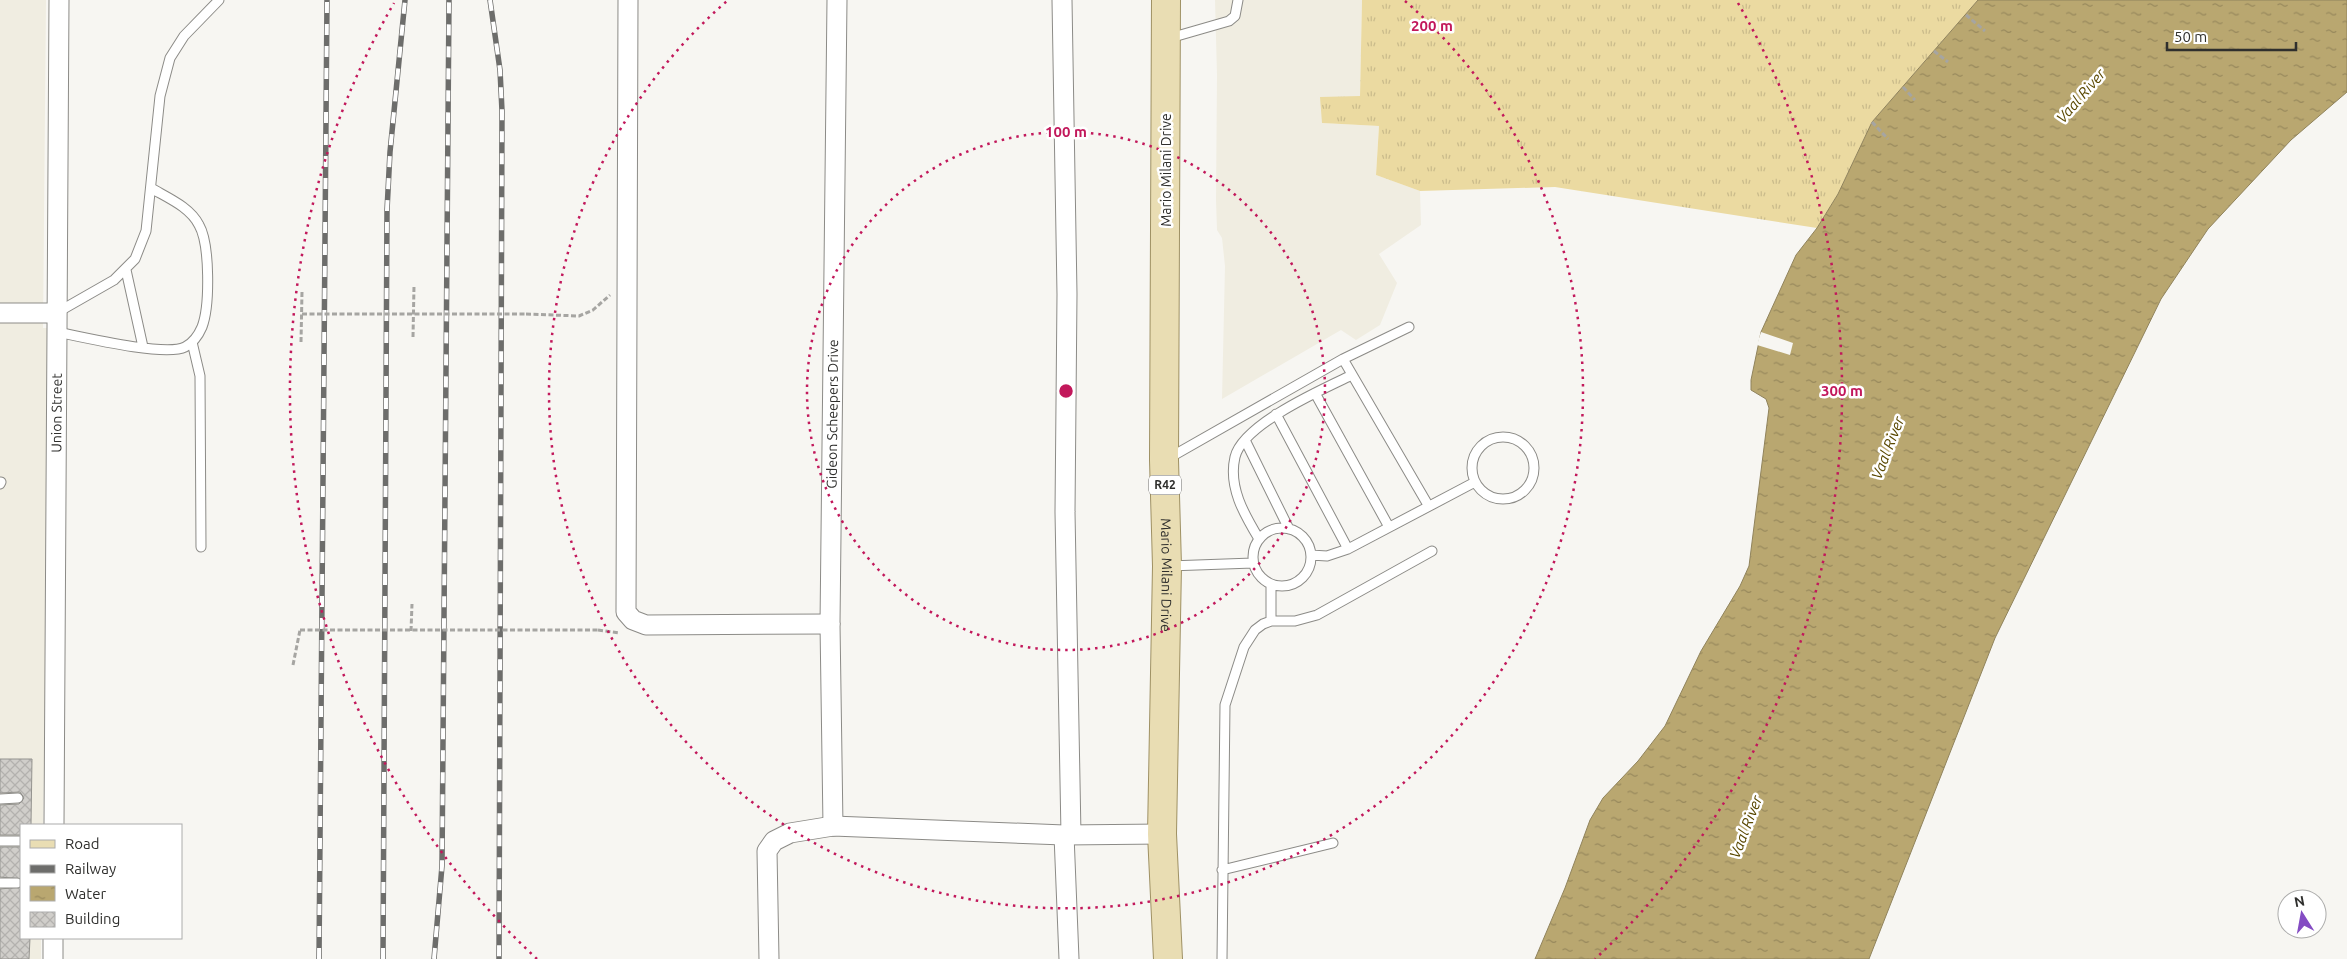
<svg xmlns="http://www.w3.org/2000/svg" width="2347" height="959" font-family="Ubuntu,sans-serif">
  <style>
    .built { fill: #f0ede1 }
    .grass { fill: url(#grass-tufts) }
    .water { fill: url(#water-ripples); stroke: #90835c }
    .pier { fill: #f7f6f2 }
    .building { fill: url(#building-cross-hatch); stroke: #94938f }
    .lines { fill: none; stroke-linecap: round; stroke-linejoin: round }
    .lane-casing { stroke: #8c8b87; stroke-width: 11 }
    .street-casing { stroke: #8c8b87; stroke-width: 21 }
    .primary-casing { stroke: #9f9164; stroke-width: 30 }
    .path { stroke: #a6a5a2; stroke-width: 3; stroke-dasharray: 5 2.5; stroke-linecap: butt }
    .lane { stroke: #fff; stroke-width: 9 }
    .street { stroke: #fff; stroke-width: 19 }
    .primary { stroke: #e9ddb3; stroke-width: 28 }
    .rail-casing { stroke: #6d6d6b; stroke-width: 5.5 }
    .rail { stroke: #fff; stroke-width: 4; stroke-dasharray: 11; stroke-linecap: butt }
    .path-bridge { stroke: #a6a5a2; stroke-width: 3; stroke-dasharray: 5 2.5; stroke-linecap: butt }
    .ring { fill: none; stroke: #c2185b; stroke-width: 2.5; stroke-dasharray: 2.5 5 }
    .labels { text-anchor: middle; stroke-width: 5; stroke-linejoin: round; paint-order: stroke }
    .shield { fill: #fff; stroke: #6d6d6c; stroke-width: 1 }
    .shield-label { font-size: 12px; font-weight: bold; fill: #2f2f2d }
    .street-label { font-size: 14px; fill: #2f2f2d; stroke: #fff }
    .water-label { font-size: 15px; font-style: italic; fill: #5a4800; stroke: #fff }
    .centre { fill: #c2185b; stroke: #fff; stroke-width: 2.5 }
    .ring-label { font-size: 15px; text-anchor: middle; font-weight: bold; fill: #c2185b; stroke: #fff; stroke-width: 5; stroke-linejoin: round; paint-order: stroke }
  </style>
  <defs>
    <pattern id="grass-tufts" width="24" height="20" patternUnits="userSpaceOnUse" patternTransform="scale(1.25)"><rect width="24" height="20" fill="#ebdaa1"/><path d="M3 7l-1-3M5 7V3M7 7l1-3M15 17l-1-3M17 17v-4M19 17l1-3" fill="none" stroke="#cabb8b"/></pattern>
    <pattern id="water-ripples" width="26" height="14" patternUnits="userSpaceOnUse" patternTransform="scale(1.25)"><rect width="26" height="14" fill="#b9a770"/><path d="M2 4q2-2 4 0t4 0M15 11q2-2 4 0t4 0" fill="none" stroke="#97885c"/></pattern>
    <pattern id="building-cross-hatch" width="8" height="8" patternUnits="userSpaceOnUse" patternTransform="scale(1.25)"><rect width="8" height="8" fill="#d0ceca"/><path d="M0 0l8 8M0 8l8-8" fill="none" stroke="#b3b1ae"/></pattern>
  </defs>
  <rect width="100%" height="100%" fill="#f7f6f2"/>
  <!-- built -->
  <path class="built" d="M0 0H46L43 328H51L43 825H21V938H41V959H0Z
    M1215 0H1362L1360 96 1322 123 1379 126 1376 175 1420 191 1421 225 1379 254 1397 283 1380 325 1356 340 1341 330 1222 399 1225 266 1222 238 1217 230 1216 200 1217 75Z"/>
  <!-- grass -->
  <path class="grass" d="M1362 0H1978L1872 122 1838 194 1817 228 1555 187 1420 191 1376 175 1379 126 1322 123 1320 97 1360 96Z"/>
  <!-- water -->
  <path class="water" d="M1978 0H2347V92L2291 140 2208 229 2161 299 1995 638 1869 959H1535L1565 888 1590 820 1603 798 1638 761 1665 726 1701 651 1740 586 1749 566 1769 408 1766 399 1751 390V380L1761 332 1796 255 1817 228 1838 194 1872 122Z"/>
  <!-- pier -->
  <path class="pier" d="M1761 332 1793 343 1790 355 1757 345Z"/>
  <!-- building -->
  <path class="building" d="M0 759H32L31 825H21V835H0V805L19 804 24 798 20 792 0 793Z
    M0 847H21V879L0 877Z
    M21 887V938H30L29 959H0V889Z"/>
  <g class="lines">
    <!-- lane casing -->
    <g class="lane-casing">
      <path id="lane" d="M1170 38 1229 21 1235 16 1238 0
        M126 270 143 347
        M58 312 114 280 135 259 146 231 160 96 170 58 184 36 219 0
        M57 332C82 337 165 357 185 347 193 343 199 334 202 327 210 306 210 244 199 225 190 207 168 198 151 188
        M192 342 200 376 201 547
        M1343 359 1428 505
        M1315 393 1389 527
        M1276 414 1348 549
        M1472 468a31 31 0 1 1 62 0a31 31 0 1 1-62 0Z
        M1245 440 1289 529
        M1169 458 1343 359 1409 327
        M0 484 1 482
        M1253 557a29 29 0 1 1 58 0a29 29 0 1 1-58 0Z
        M1259 539C1244 514 1228 487 1235 457 1243 424 1323 389 1352 375
        M1311 555 1327 556 1348 549 1475 482
        M1169 566 1253 563
        M1271 621V584
        M0 799 18 798
        M0 841H21
        M1222 870 1333 843
        M0 883H17
        M1222 959 1225 705 1244 647 1255 630 1263 624 1271 621H1295L1317 615 1432 551"/>
    </g>
    <!-- street casing -->
    <g class="street-casing">
      <g id="street">
        <path d="M628 0 626 612 633 620 646 625 830 624"/>
        <path d="M1062 0 1067 294 1065 512 1071 835"/>
        <path d="M0 313H55"/>
        <path id="s1" d="M54 825 59 0"/>
        <path id="s2" d="M833 826 830 624 837 0"/>
        <path d="M1064 835 1069 959"/>
        <path d="M53 959V938"/>
        <path d="M769 959 767 851 774 841 790 833 833 826 1064 835 1162 834"/>
      </g>
    </g>
    <!-- primary casing -->
    <g class="primary-casing">
      <g id="primary">
        <path id="s3" d="M1166 0 1164 460 1167 566 1162 834 1168 959"/>
      </g>
    </g>
    <!-- path -->
    <path class="path" d="M1966 15 1985 31
      M1934 51 1948 62
      M1903 87 1915 100
      M1872 122 1888 139
      M526 314 579 316 593 310 610 295
      M413 337 414 286
      M301 342 302 292
      M598 630 620 633
      M411 631 412 604
      M293 665 300 630"/>
    <!-- lane -->
    <use href="#lane" class="lane"/>
    <!-- street -->
    <use href="#street" class="street"/>
    <!-- primary -->
    <use href="#primary" class="primary"/>
    <!-- rail casing -->
    <g class="rail-casing">
      <path id="rail" d="M490 0 500 70 502 111 499 959
        M319 959 327 0
        M383 959 387 210 390 152 405 0
        M434 959 442 866 449 0"/>
    </g>
    <!-- rail -->
    <use href="#rail" class="rail"/>
    <!-- path-bridge -->
    <path class="path-bridge" d="M302 314H526
      M300 630H598"/>
  </g>
  <!-- distance rings -->
  <g class="ring">
    <circle cx="1066" cy="391" r="259"/>
    <path d="M1405 1A517 517 0 1 1 727 1"/>
    <path d="M537 959A776 776 0 0 1 394 3M1738 3A776 776 0 0 1 1595 959"/>
  </g>
  <g class="labels">
    <!-- shield labels -->
    <rect class="shield" x="1149" y="475.5" width="32" height="19" rx="4"/>
    <g class="shield-label">
      <text x="1165" y="489">R42</text>
    </g>
    <!-- street labels -->
    <g class="street-label">
      <text transform="translate(1166 170) rotate(-90)" y="5">Mario Milani Drive</text>
      <text dy="5" stroke="none"><textPath href="#s1" startOffset="412">Union Street</textPath></text>
      <text dy="5" stroke="none"><textPath href="#s2" startOffset="412">Gideon Scheepers Drive</textPath></text>
      <text dy="5" stroke="none"><textPath href="#s3" startOffset="575">Mario Milani Drive</textPath></text>
    </g>
    <!-- water labels -->
    <g class="water-label">
      <text transform="translate(2081 96) rotate(-49)" y="5">Vaal River</text>
      <text transform="translate(1888 448) rotate(-69)" y="5">Vaal River</text>
      <text transform="translate(1746 827) rotate(-69)" y="5">Vaal River</text>
    </g>
  </g>
  <circle cx="1066" cy="391" r="8" class="centre"/>
  <g class="ring-label">
    <text x="1432" y="31">200 m</text>
    <text x="1066" y="137">100 m</text>
    <text x="1842" y="396">300 m</text>
  </g>
  <!-- legend -->
  <rect x="20" y="824" width="162" height="115" fill="#ffffff" stroke="#acacab"/>
  <rect x="30" y="840" width="25" height="8" fill="#e9ddb3" stroke="#acacab"/>
  <text x="65" y="849" font-size="15" fill="#2f2f2d">Road</text>
  <rect x="30" y="865" width="25" height="8" fill="#6d6d6b" stroke="#acacab"/>
  <text x="65" y="874" font-size="15" fill="#2f2f2d">Railway</text>
  <rect x="30" y="886" width="25" height="15" fill="url(#water-ripples)" stroke="#acacab"/>
  <text x="65" y="899" font-size="15" fill="#2f2f2d">Water</text>
  <rect x="30" y="912" width="25" height="15" fill="url(#building-cross-hatch)" stroke="#acacab"/>
  <text x="65" y="924" font-size="15" fill="#2f2f2d">Building</text>
  <!-- north arrow -->
  <g transform="translate(2302 914) rotate(349)"><circle r="24" fill="#ffffff" stroke="#acacab"/>
  <path d="M0-4L9 19L0 12L-9 19Z" fill="#844cc3"/>
  <text y="-8" font-size="14" font-weight="bold" text-anchor="middle" fill="#2f2f2d">N</text>
  </g>
  <!-- scale -->
  <path d="M2167 42v8h129v-8" fill="none" stroke="#2f2f2d" stroke-width="2.5"/>
  <text x="2174" y="42" font-size="15" fill="#2f2f2d" stroke="#ffffff" stroke-width="4" paint-order="stroke">50 m</text>
</svg>
